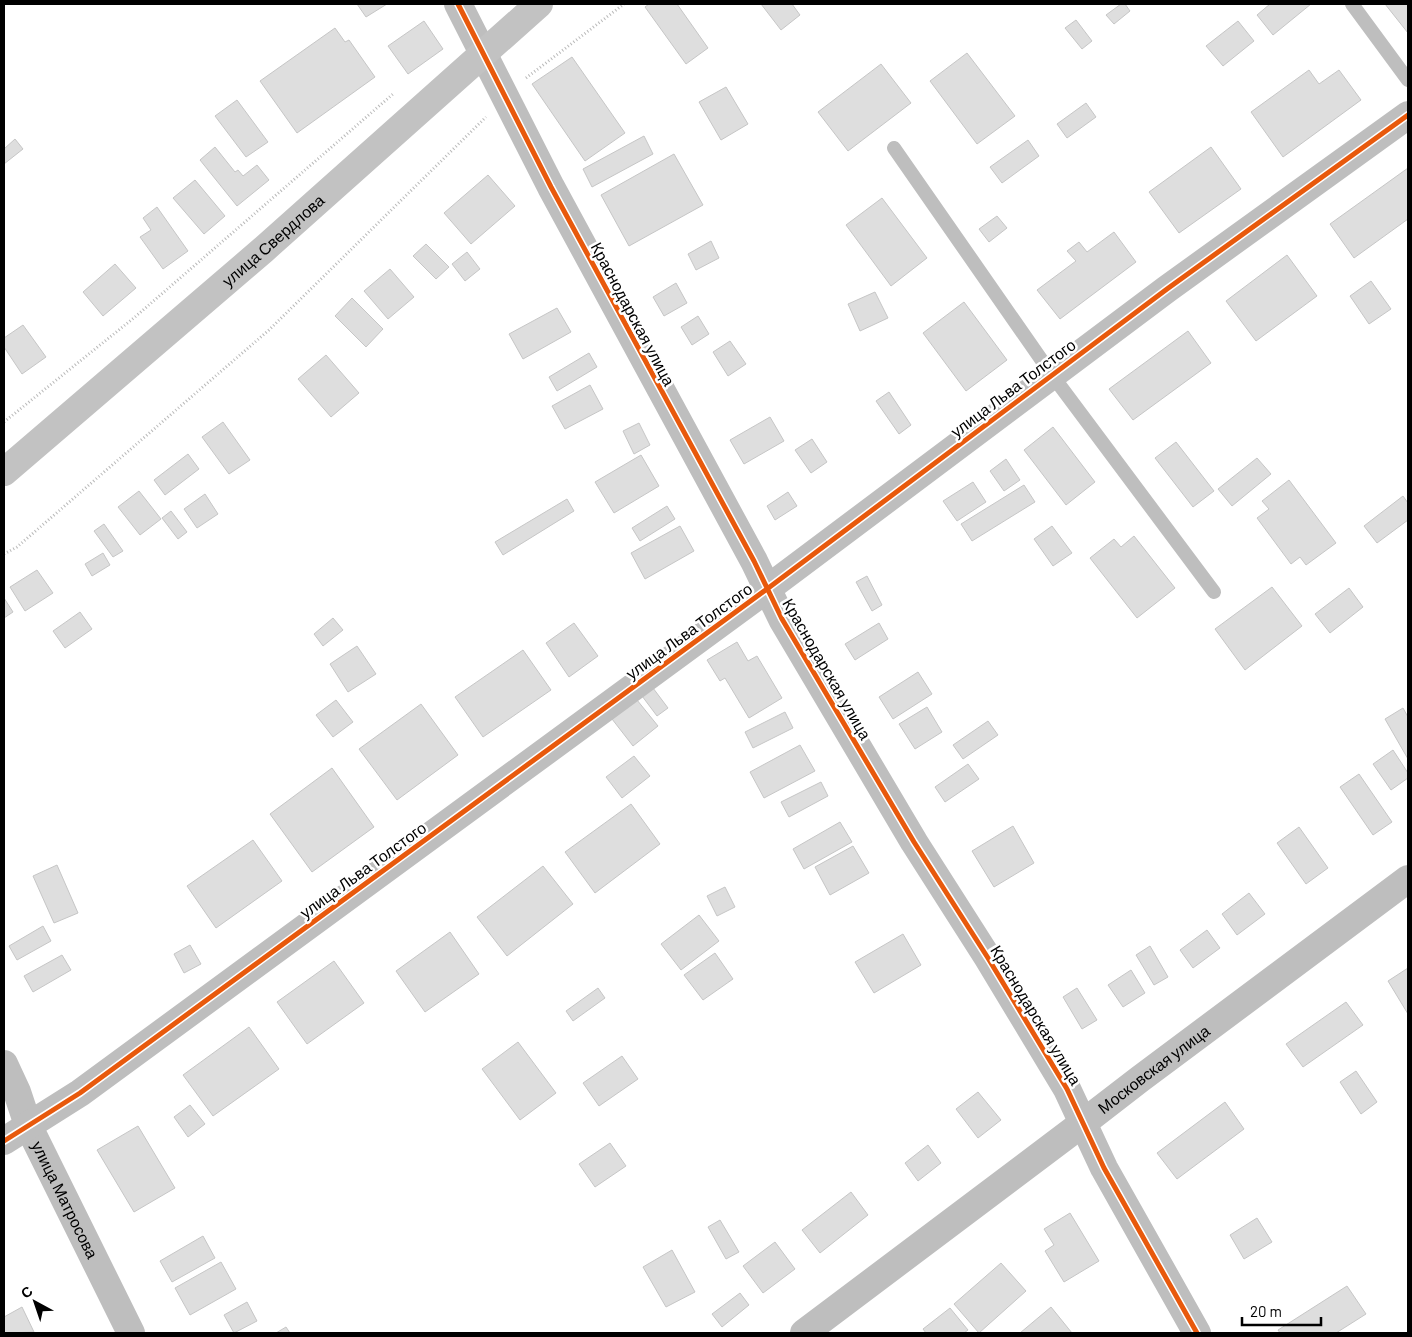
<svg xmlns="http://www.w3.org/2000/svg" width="1412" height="1337" font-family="Barlow,sans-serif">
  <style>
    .building { fill: #dedede; stroke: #c6c6c6 }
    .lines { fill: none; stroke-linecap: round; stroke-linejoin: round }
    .path { stroke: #b9b9b9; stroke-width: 3; stroke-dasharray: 1 2.5; stroke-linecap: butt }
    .lane { stroke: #bebebe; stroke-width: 14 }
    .street { stroke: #bebebe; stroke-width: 28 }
    .secondary { stroke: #c2c2c2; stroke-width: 28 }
    .cycleway-casing { stroke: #fff; stroke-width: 8 }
    .cycleway { stroke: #e8590c; stroke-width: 5 }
    .labels { text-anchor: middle; stroke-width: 5; stroke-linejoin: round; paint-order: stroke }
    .street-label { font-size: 16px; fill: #000; stroke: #fff }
  </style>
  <rect width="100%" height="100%" fill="#fff"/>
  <!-- building -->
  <path class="building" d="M357 4H387L366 17Z
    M649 4H677L708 48 686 64 645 7Z
    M761 4H792L800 15 781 30Z
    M1121 4H1125L1130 11 1114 24 1106 15Z
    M1270 4H1311L1273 35 1257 15Z
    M1385 4H1408V33Z
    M1076 20 1092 41 1082 49 1065 28Z
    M424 21 443 49 408 74 388 46Z
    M1238 21 1254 41 1223 66 1206 46Z
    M335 28 345 42 349 40 375 77 297 133 260 81Z
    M967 53 1015 116 977 144 930 81Z
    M572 57 625 133 585 161 532 84Z
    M881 64 911 103 848 151 818 112Z
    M1309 70 1319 84 1339 70 1361 100 1283 157 1251 112Z
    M726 87 748 124 721 140 699 102Z
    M237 100 268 142 246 157 215 116Z
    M1086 103 1096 117 1067 138 1057 124Z
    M644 136 653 154 592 187 583 169Z
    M15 139 23 149 4 164V149Z
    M1028 140 1039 156 1002 183 990 167Z
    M215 147 235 172 238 170 243 176 257 165 269 180 237 206 200 160Z
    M1211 147 1241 189 1179 233 1149 192Z
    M674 154 703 205 629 246 601 195Z
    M1408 168V219L1354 258 1330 224Z
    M488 175 515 206 471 244 444 213Z
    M195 180 225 216 204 234 173 198Z
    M882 198 927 258 891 286 846 225Z
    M157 207 188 251 163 269 140 237 151 230 143 218Z
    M997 216 1007 228 989 242 979 229Z
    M1114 232 1136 262 1060 319 1037 290 1076 261 1067 251 1079 242 1087 252Z
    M711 241 719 258 696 270 688 254Z
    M426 244 449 267 436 279 413 256Z
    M467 252 480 269 465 281 452 264Z
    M1287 255 1317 296 1256 341 1226 301Z
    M115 264 136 288 103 316 83 292Z
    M390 269 414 297 388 319 364 291Z
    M1371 281 1391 309 1369 324 1350 296Z
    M676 283 687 303 664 316 653 297Z
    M875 292 888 318 860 331 848 304Z
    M352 298 383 329 366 347 335 316Z
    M964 302 1007 360 966 391 923 333Z
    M557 308 571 332 523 359 509 334Z
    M698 316 709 334 692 345 681 327Z
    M23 325 46 357 22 374 4 347V338Z
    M1188 331 1211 363 1133 420 1109 389Z
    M730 341 746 364 728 376 713 352Z
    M589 353 597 367 557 391 549 377Z
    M326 355 359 393 331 417 298 379Z
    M590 385 603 409 565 429 552 406Z
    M889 392 911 425 899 434 876 401Z
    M770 417 784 441 744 464 730 440Z
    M223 422 250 460 229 474 202 437Z
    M639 423 650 445 634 454 623 431Z
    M1053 427 1095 482 1066 505 1024 450Z
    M812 439 827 462 811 473 795 450Z
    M1176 442 1214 491 1193 507 1155 458Z
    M188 454 199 469 165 495 154 480Z
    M641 455 659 486 614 513 595 482Z
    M1257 458 1271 474 1232 506 1218 489Z
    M1006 459 1020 480 1004 491 990 471Z
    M1289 480 1336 543 1306 565 1300 557 1291 564 1257 518 1269 509 1262 501Z
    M973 482 986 502 957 521 943 501Z
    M1024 485 1035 502 972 541 961 524Z
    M139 491 161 519 140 535 118 507Z
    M788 492 797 506 775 520 767 506Z
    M205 494 218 514 197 528 184 509Z
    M1403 496 1408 503V520L1377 543 1364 526Z
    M567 499 574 511 503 555 495 542Z
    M667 506 675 519 640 541 632 528Z
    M171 511 187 532 178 539 162 518Z
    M104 524 123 551 113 557 94 531Z
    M680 526 694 551 645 579 631 553Z
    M1052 526 1072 553 1053 566 1034 539Z
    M1134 536 1175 588 1137 618 1090 558 1114 539 1121 547Z
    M103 553 110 565 92 576 85 564Z
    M37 570 53 593 25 611 10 587Z
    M867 576 882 605 872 611 856 582Z
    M1272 587 1302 626 1245 670 1215 629Z
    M1349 588 1363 607 1330 633 1315 614Z
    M4 598 13 612 4 618Z
    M80 612 92 629 65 648 53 631Z
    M333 618 343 630 323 646 314 634Z
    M574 623 598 656 569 677 546 643Z
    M879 623 888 639 855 660 845 644Z
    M737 642 748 661 757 656 782 698 749 718 725 678 720 681 707 660Z
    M357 646 376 674 348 692 330 664Z
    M523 650 551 690 483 737 455 697Z
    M918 672 932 694 893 719 879 697Z
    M653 688 668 708 657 716 642 696Z
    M336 700 353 722 333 737 316 715Z
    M637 700 658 726 633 746 612 719Z
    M421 704 458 755 397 800 359 749Z
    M927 707 942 732 915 749 899 724Z
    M1403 708 1408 717V759L1385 719Z
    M785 712 793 728 753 748 745 732Z
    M988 721 998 735 963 759 953 745Z
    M800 745 815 771 764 798 750 772Z
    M1393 750 1408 773V778L1391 790 1373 764Z
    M634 756 650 776 622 798 606 777Z
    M968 764 979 779 945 802 935 787Z
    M332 768 374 827 312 872 270 814Z
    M1359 774 1392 822 1373 835 1340 787Z
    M821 782 828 796 789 817 781 802Z
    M631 804 660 844 595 893 565 852Z
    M840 822 852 842 804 869 793 849Z
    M1013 826 1034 863 994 887 972 851Z
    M1299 827 1328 868 1306 884 1277 843Z
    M253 840 282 881 216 928 187 886Z
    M853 846 869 873 830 895 815 867Z
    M57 865 78 913 54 923 33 876Z
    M543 866 573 904 507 956 477 917Z
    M725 887 735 907 717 916 707 896Z
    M1249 893 1265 914 1237 935 1222 914Z
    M699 915 719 941 681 970 661 944Z
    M43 926 51 941 17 960 9 946Z
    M1207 930 1220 948 1193 968 1180 950Z
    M450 932 479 974 425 1012 396 971Z
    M903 934 921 965 874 993 855 962Z
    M190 945 201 964 184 973 174 954Z
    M1150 946 1168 977 1154 985 1136 955Z
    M715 953 733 979 703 1000 684 975Z
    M62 955 71 970 33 992 24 976Z
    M334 961 364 1003 307 1044 277 1002Z
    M1408 968V1014L1388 981Z
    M1131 970 1145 993 1123 1007 1108 985Z
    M598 988 605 998 573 1021 566 1011Z
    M1077 988 1097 1020 1082 1029 1063 997Z
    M1346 1002 1363 1025 1303 1067 1286 1044Z
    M249 1027 279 1069 213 1116 183 1075Z
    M518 1042 556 1093 520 1120 482 1069Z
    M622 1056 638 1079 599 1106 583 1083Z
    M1356 1071 1377 1102 1361 1114 1340 1082Z
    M978 1092 1001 1120 978 1138 956 1109Z
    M1225 1102 1244 1129 1177 1179 1157 1153Z
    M190 1105 205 1124 188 1137 174 1117Z
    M138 1126 175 1188 134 1212 97 1150Z
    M610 1143 626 1166 595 1187 579 1164Z
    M928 1145 941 1163 918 1181 905 1163Z
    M851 1192 868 1215 820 1253 802 1230Z
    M1070 1213 1099 1261 1064 1282 1045 1251 1054 1245 1044 1229Z
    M1257 1218 1272 1242 1244 1259 1230 1235Z
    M720 1220 739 1252 726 1259 708 1227Z
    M203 1236 215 1258 172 1282 160 1261Z
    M775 1242 795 1269 763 1293 743 1266Z
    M672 1250 695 1292 666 1307 643 1267Z
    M221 1262 236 1289 190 1315 175 1288Z
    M1001 1263 1026 1291 979 1333 954 1304Z
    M1347 1286 1366 1314 1336 1333H1280L1278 1330Z
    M740 1293 749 1305 722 1327 712 1314Z
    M247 1302 257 1321 234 1333 224 1315Z
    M22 1307 34 1332 4 1333V1317Z
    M1051 1307 1072 1333H1020Z
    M950 1308 968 1330 964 1333H926L923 1329Z
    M286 1327 290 1333H276Z"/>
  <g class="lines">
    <!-- path -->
    <path class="path" d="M526 78 624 4
      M4 422 135 317 393 94
      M4 554 17 547 269 330 486 117"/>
    <!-- lane -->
    <path class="lane" d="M1352 4 1408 80
      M894 148 1052 375 1214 592"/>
    <!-- street -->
    <g class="street">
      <path d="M458 4 551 187 754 561 782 619 914 842 988 958 1067 1089 1104 1168 1197 1333"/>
      <path id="s1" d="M4 1064 17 1092 28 1125 131 1333"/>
      <path d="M4 1141 80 1093 767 589 1167 289 1408 115"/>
      <path id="s2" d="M804 1333 1083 1123 1140 1079 1408 879"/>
    </g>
    <!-- secondary -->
    <path class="secondary" id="s3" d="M4 472 263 250 539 4"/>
    <!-- cycleway casing -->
    <g class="cycleway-casing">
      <path id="cycleway" d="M458 4 551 187 754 561 782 619 914 842 988 958 1067 1089 1104 1168 1197 1333
        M4 1141 80 1093 767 589 1167 289 1408 115"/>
    </g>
    <!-- cycleway -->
    <use href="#cycleway" class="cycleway"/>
  </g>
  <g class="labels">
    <!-- street labels -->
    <g class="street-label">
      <text dy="6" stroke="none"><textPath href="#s3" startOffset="355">улица Свердлова</textPath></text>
      <text transform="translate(633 314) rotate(62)" y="6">Краснодарская улица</text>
      <text transform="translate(1013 388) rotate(-37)" y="6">улица Льва Толстого</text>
      <text transform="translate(689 631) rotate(-36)" y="6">улица Льва Толстого</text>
      <text transform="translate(827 669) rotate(60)" y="6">Краснодарская улица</text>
      <text transform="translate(363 870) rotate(-36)" y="6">улица Льва Толстого</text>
      <text transform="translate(1036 1015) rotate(59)" y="6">Краснодарская улица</text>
      <text dy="6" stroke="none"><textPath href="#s2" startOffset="438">Московская улица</textPath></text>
      <text dy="6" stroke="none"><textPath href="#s1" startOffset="149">улица Матросова</textPath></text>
    </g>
  </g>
  <!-- border -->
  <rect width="1412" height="1337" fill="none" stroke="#000000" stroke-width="10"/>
  <!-- north arrow -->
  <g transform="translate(35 1302) rotate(320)" stroke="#ffffff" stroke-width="4" paint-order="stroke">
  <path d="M0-4L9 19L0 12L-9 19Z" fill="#000000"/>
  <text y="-8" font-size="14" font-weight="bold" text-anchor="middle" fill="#000000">С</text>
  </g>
  <!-- scale -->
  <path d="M1242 1317v8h79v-8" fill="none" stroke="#000000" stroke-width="2.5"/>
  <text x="1250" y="1317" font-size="15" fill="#000000" stroke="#ffffff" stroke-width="4" paint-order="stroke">20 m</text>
</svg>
